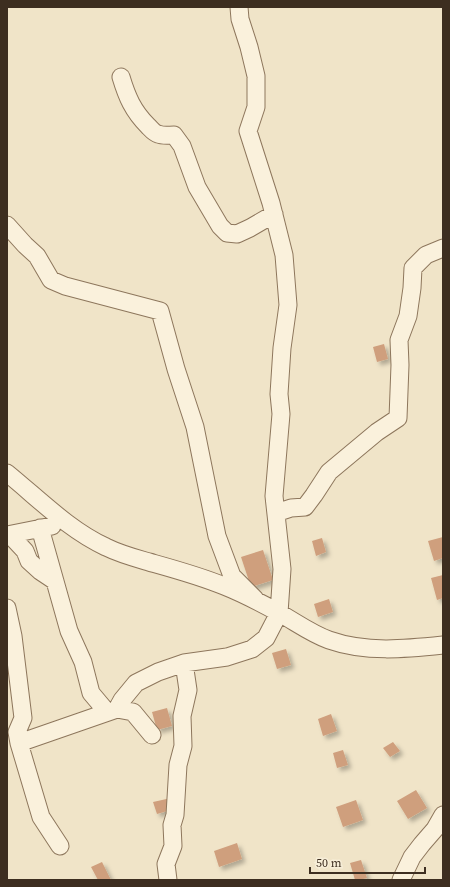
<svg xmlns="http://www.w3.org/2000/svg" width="450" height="887" font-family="'Source Serif 4',serif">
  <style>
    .building { fill: #cf9f7d; filter: url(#shadow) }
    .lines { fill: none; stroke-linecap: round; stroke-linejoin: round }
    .street-casing { stroke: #8d765c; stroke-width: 19 }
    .street { stroke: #faf1dc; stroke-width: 17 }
  </style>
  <defs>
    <filter id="shadow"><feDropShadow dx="3.5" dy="3.5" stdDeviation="2" flood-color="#0004"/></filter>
  </defs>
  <rect width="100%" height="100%" fill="#f0e4c8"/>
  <!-- building -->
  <path class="building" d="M384 344 388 359 377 362 373 347Z
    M443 537V558L434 561 428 541Z
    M322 538 326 552 316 556 312 541Z
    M263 550 273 580 251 587 241 557Z
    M443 575V598L437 600 431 578Z
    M329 599 333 612 318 617 314 604Z
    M286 649 291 665 277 669 272 653Z
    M167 708 172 726 157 730 152 712Z
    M331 714 337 731 323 736 318 719Z
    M393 742 400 751 390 757 383 748Z
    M343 750 348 765 337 768 333 753Z
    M416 790 427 808 408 819 397 801Z
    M171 798 174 809 157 814 153 802Z
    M356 800 363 820 343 827 336 807Z
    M237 843 242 859 219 867 214 851Z
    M361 860 367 878 359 880H355L350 863Z
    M102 862 111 880H98L91 867Z"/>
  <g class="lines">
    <!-- street casing -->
    <g class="street-casing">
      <path id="street" d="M121 77C127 97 133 111 148 126 151 129 154 133 158 134 163 136 169 135 174 135L182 146 197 187 220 226 227 233 237 234 250 228 274 214
        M7 225 25 245 37 256 51 280 65 286 160 311 176 369 195 427 217 536 232 576 255 599
        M7 473C39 499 69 530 106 547 120 554 135 558 149 562 174 569 200 576 224 586 244 594 263 604 281 614 297 623 312 634 329 640 366 653 405 649 443 645
        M276 513 291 508 305 507 314 495 329 472 377 432 398 418 400 365 399 340 408 316 412 288 413 268 426 255 443 248
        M40 528 69 631 83 662 91 693 107 712
        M7 535 52 526
        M10 535 25 551 29 561 40 571 55 581
        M7 608 13 636 23 718 17 732 19 743 41 817 60 846
        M117 709 133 712 152 735
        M19 743 117 709 122 700 136 683 158 672 184 663 227 657 252 649 266 638 279 613 282 569 274 496 281 414 279 394 282 348 288 305 284 255 271 203 248 131 256 107V76L249 47 240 19 239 7
        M168 880 166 864 173 846 172 825 175 815 178 765 183 746 182 716 188 690 184 663
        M401 880 412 857 422 844 435 829 443 815"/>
    </g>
    <!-- street -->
    <use href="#street" class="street"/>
  </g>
  <!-- border -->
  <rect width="450" height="887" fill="none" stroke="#3d2e20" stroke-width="16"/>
  <!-- scale -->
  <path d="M310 867v6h115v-6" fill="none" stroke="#3d2e20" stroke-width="2"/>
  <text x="316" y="867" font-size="12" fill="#3d2e20" stroke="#f7eed8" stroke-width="3" paint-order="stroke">50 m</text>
</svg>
